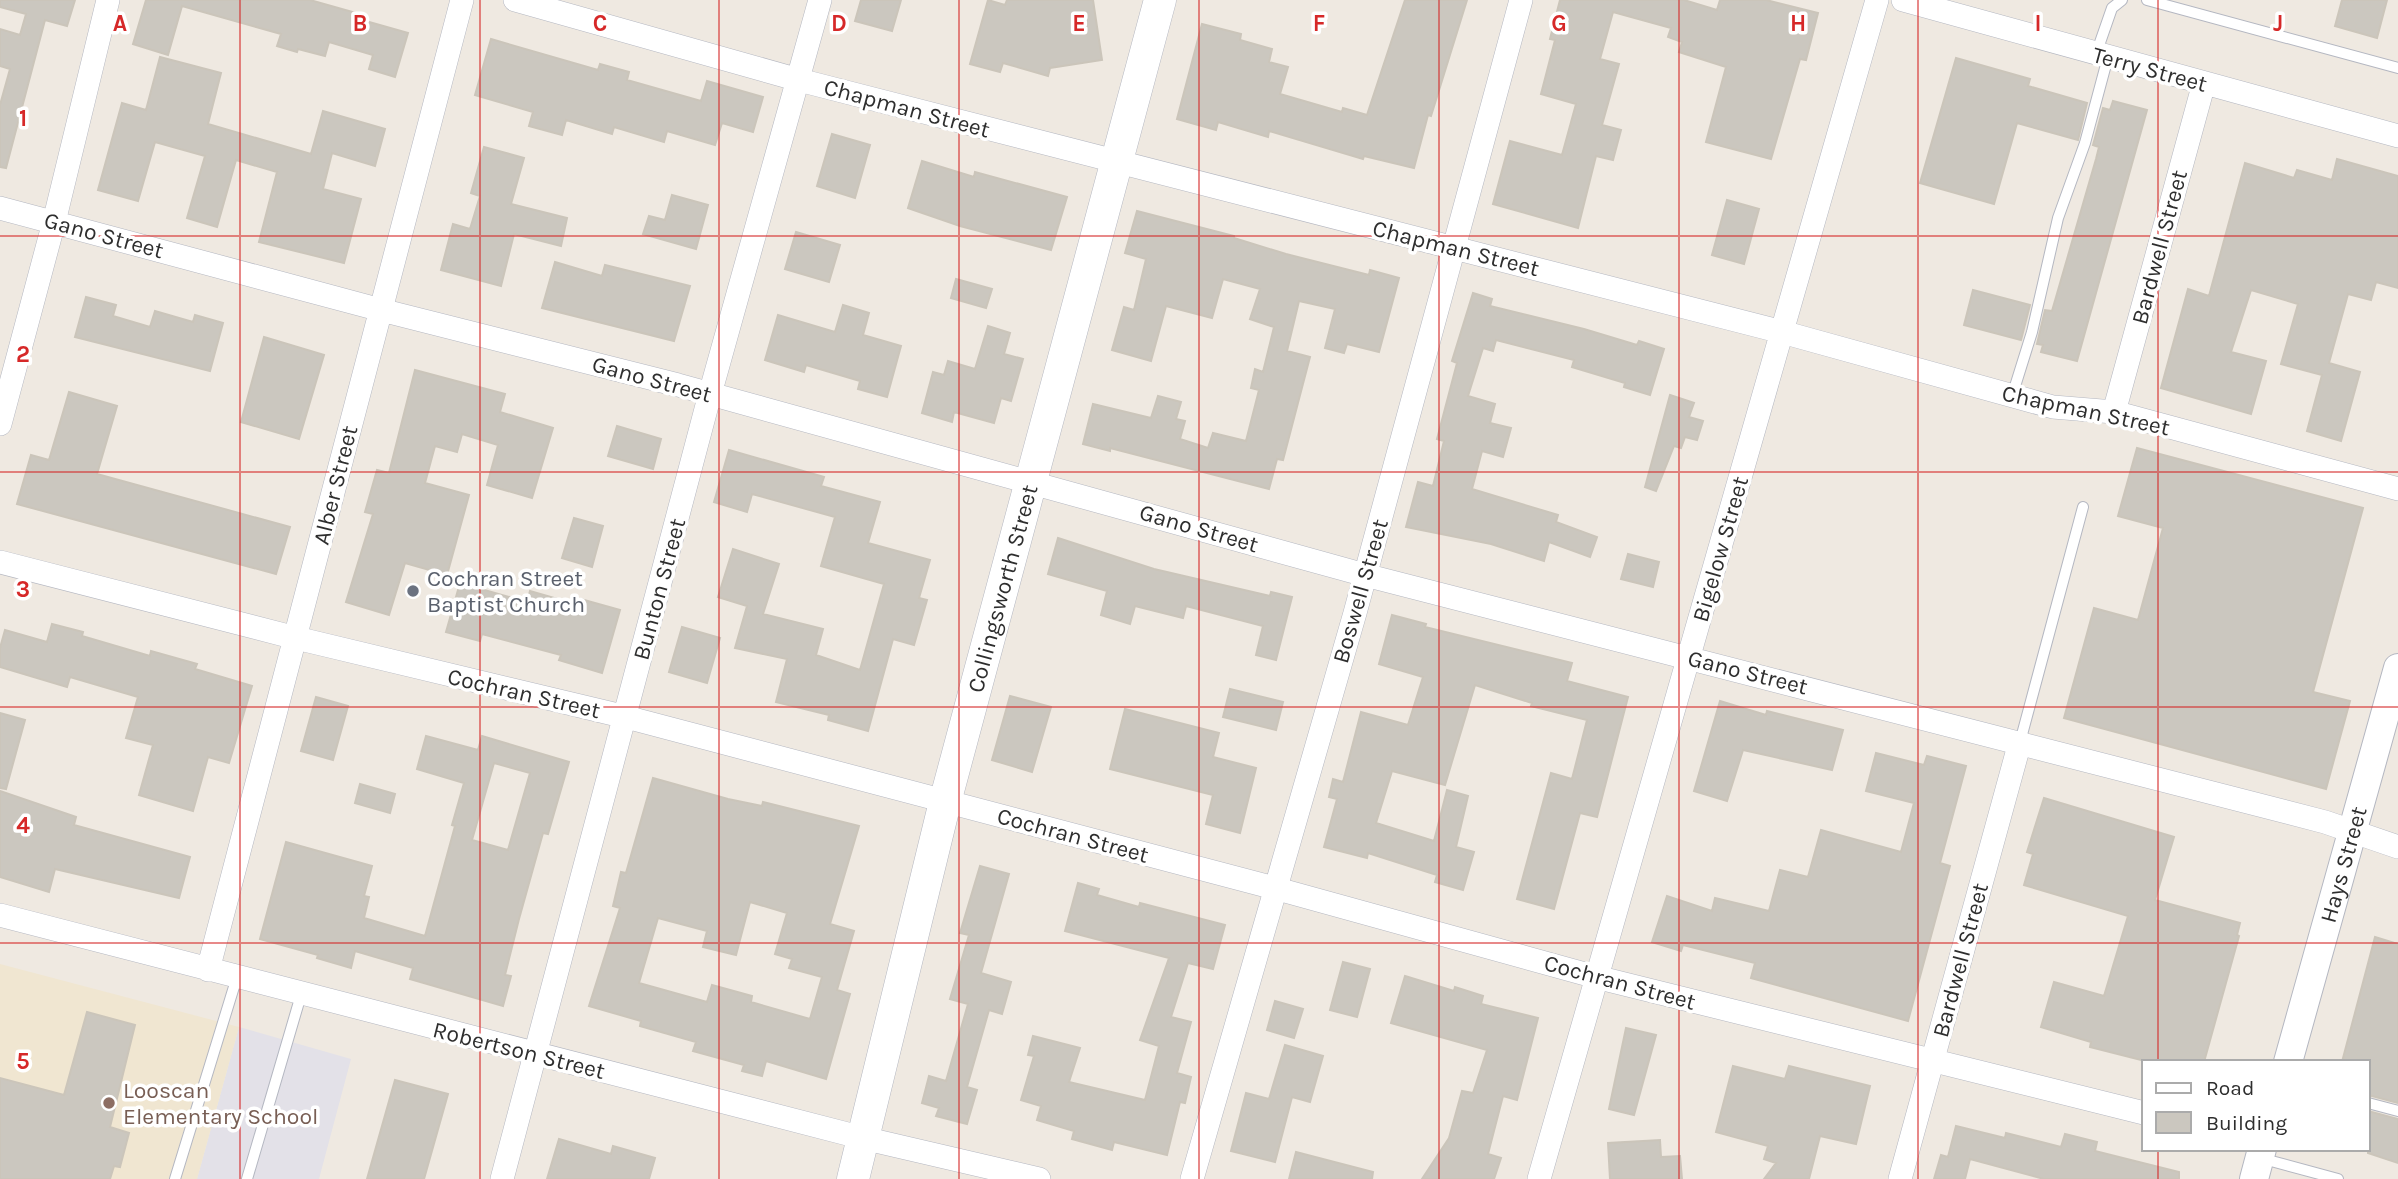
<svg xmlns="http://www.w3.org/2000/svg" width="2398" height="1179" font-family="Karla,sans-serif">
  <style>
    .industrial { fill: #e3e1e8 }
    .education { fill: #f0e6d1 }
    .building { fill: #cbc7bf; stroke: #cbc5ba; stroke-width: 2; fill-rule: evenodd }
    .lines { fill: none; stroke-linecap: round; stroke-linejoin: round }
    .service-casing { stroke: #b4b7c1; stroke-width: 12 }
    .minor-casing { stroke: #b4b7c1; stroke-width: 24 }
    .tertiary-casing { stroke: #b4b7c1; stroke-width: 30 }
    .secondary-casing { stroke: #b4b7c1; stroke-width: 33 }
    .service { stroke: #fff; stroke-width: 10 }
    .minor { stroke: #fff; stroke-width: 23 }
    .tertiary { stroke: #fff; stroke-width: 28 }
    .secondary { stroke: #fff; stroke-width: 32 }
    .grid { fill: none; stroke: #d62828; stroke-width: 2; stroke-opacity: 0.55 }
    .worship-dot { fill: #6b7280; stroke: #fff; stroke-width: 2.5 }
    .education-dot { fill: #8d6e63; stroke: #fff; stroke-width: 2.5 }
    .labels { text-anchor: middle; stroke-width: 7; stroke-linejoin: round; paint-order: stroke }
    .street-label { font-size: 23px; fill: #2e2e2e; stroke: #fff }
    .worship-label { font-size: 23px; fill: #5b616d; stroke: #fff; text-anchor: start }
    .education-label { font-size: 23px; fill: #785e54; stroke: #fff; text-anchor: start }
    .grid-label { font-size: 23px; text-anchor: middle; font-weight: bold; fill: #d62828; stroke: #fff; stroke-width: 7; stroke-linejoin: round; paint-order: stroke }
  </style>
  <rect width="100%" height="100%" fill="#efe9e1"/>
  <!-- industrial -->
  <path class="industrial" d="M239 1027 351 1059 319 1179H197Z"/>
  <!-- education -->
  <path class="education" d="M0 964 239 1027 197 1179H0Z"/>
  <!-- building -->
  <path class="building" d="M0 0H75L67 26 45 20 6 168 0 167V105L10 69 0 66V29L20 35 26 14 0 7Z
    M146 0H310L356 13 355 18 408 33 395 77 369 69 373 55 329 42 325 56 298 49 297 52 277 46 281 34 182 6 168 55 133 44Z
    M861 0H901L892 31 855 21Z
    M988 0 1005 5 1007 0H1093L1102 60 1050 68 1048 76 1003 63 1000 72 970 64Z
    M1405 0H1467L1431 116 1428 115 1414 168 1364 156 1363 159 1269 131 1268 137 1218 122 1216 130 1177 119 1202 24 1241 34 1240 40 1272 49 1269 62 1288 67 1280 94 1342 112 1343 108 1367 115Z
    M1560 0H1684L1717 10 1720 0H1766L1818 13 1806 60 1800 59 1771 159 1706 142 1726 67 1679 52 1682 42 1668 37 1671 28 1613 12 1600 59 1619 64 1602 125 1621 130 1613 160 1596 156 1578 228 1493 204 1510 141 1562 155 1576 104 1541 94 1555 40 1550 39Z
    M2342 0H2387L2377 38 2335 26Z
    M491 39 598 70 600 64 629 72 627 80 701 101 707 81 763 97 753 132 722 123 715 145 667 131 664 142 614 127 612 134 566 120 562 135 529 126 533 112 475 95Z
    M160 57 221 73 208 124 311 154 323 111 385 129 375 166 332 153 323 189 361 199 344 263 259 242 277 172 236 160 217 227 187 218 205 156 155 142 138 201 98 190 122 103 146 110Z
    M1956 58 2030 79 2028 86 2087 103 2078 140 2017 123 1994 204 1920 183Z
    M2113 101 2147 110 2077 361 2041 352 2043 345 2037 344 2045 310 2052 311 2096 159 2099 147 2093 145 2103 108 2110 110Z
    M832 134 870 145 855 198 817 186Z
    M484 147 524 158 511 204 567 218 561 246 514 234 501 286 441 270 453 224 470 229 480 196 471 193Z
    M2337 159 2398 176V288L2376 282 2371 300 2348 294 2329 363 2360 372 2341 441 2307 431 2322 375 2281 364 2298 304 2251 290 2231 352 2266 361 2251 414 2161 388 2188 289 2209 296 2245 163 2294 178 2297 170 2332 180Z
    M922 161 974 177 975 172 1067 197 1051 250 960 226 908 208Z
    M672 195 708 205 696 249 643 234 649 216 665 220Z
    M1727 200 1759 209 1744 264 1712 255Z
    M1137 211 1234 236V238L1286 254 1369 275 1370 270 1399 278 1379 352 1347 344 1344 353 1325 348 1335 309 1299 301 1287 351 1310 357 1283 460 1277 459 1269 489 1110 448V451L1083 444 1093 404 1151 418 1158 396 1181 402 1176 419 1185 421 1180 439 1208 448 1213 433 1246 441 1259 390 1251 388 1255 369 1263 372 1274 327 1250 319 1260 289 1223 279 1212 318 1166 306 1151 361 1112 350 1124 307 1134 310 1146 259 1125 253Z
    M796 232 840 245 829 282 785 269Z
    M555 262 602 276 605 265 690 286 674 341 542 308Z
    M956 279 992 289 986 308 951 298Z
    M1973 290 2030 305 2021 340 1964 325Z
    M1473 293 1492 299 1490 306 1584 329 1637 345 1639 341 1664 349 1650 395 1624 387 1625 383 1572 367 1574 360 1496 340 1493 351 1483 348 1468 396 1495 404 1490 423 1511 428 1503 457 1482 451 1472 489 1558 515 1556 522 1597 537 1590 557 1549 542 1544 561 1491 544 1406 527 1418 482 1433 486 1444 441 1437 439 1457 363 1452 361Z
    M86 297 116 305 113 316 150 327 155 311 193 322 195 315 223 323 210 371 75 337Z
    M843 305 869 313 863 335 901 346 887 397 858 389 860 381 806 365 804 372 765 360 778 315 835 332Z
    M988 326 1010 333 1004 354 1023 359 1011 401 1001 398 994 423 954 412 952 422 922 413 933 372 944 375 948 361 975 369Z
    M264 337 324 355 299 439 241 422Z
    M415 370 505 394 500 412 553 428 532 498 487 485 498 445 462 434 457 452 435 446 425 483 469 495 447 575 405 563 389 615 346 602 373 514 365 512 377 470 389 473Z
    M69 392 117 406 97 474 290 527 276 574 17 504 31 455 49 460Z
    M1670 395 1694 403 1689 417 1703 421 1697 440 1685 437 1681 448 1674 446 1656 491 1645 487Z
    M617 426 661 439 653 469 608 456Z
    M2137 448 2363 508 2313 692 2350 701 2326 789 2064 718 2094 608 2138 620 2163 528 2118 516Z
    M729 450 824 477 821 486 880 502 868 543 930 560 919 598 927 600 914 645 893 639 868 731 828 720 829 715 776 702 787 659 735 648 747 606 718 597 733 549 779 564 763 614 823 629 816 655 860 670 884 584 821 566 835 517 752 494 747 512 714 502Z
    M574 518 603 526 592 567 562 558Z
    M1058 538 1154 569 1270 596 1271 592 1292 597 1276 660 1256 655 1263 626 1186 606 1183 618 1135 606 1130 624 1101 615 1107 591 1048 574Z
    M1628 554 1659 562 1653 587 1621 579Z
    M460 583 527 602 530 591 575 604 577 598 620 610 602 673 559 660 561 655 482 634 480 641 446 632Z
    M1392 615 1426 624 1425 627 1572 663 1567 681 1628 697 1597 817 1580 813 1554 909 1517 899 1551 773 1572 779 1587 720 1531 706 1532 703 1475 685 1445 785 1392 771 1376 823 1434 841 1447 790 1468 796 1456 847 1474 852 1463 890 1435 882 1437 875 1368 853 1367 858 1324 847 1337 799 1329 797 1333 779 1343 782 1361 712 1408 725 1423 677 1379 664Z
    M52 624 83 632 82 636 150 656 151 651 197 664 195 669 252 686 229 763 208 757 193 811 139 795 153 745 126 738 138 697 70 677 67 687 0 667V648L5 630 47 642Z
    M682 627 720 638 707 683 669 672Z
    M1230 689 1283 702 1276 730 1223 717Z
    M1010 696 1051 707 1032 772 992 760Z
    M316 697 348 706 333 760 301 751Z
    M1720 701 1766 715 1767 711 1843 730 1832 770 1743 750 1727 801 1694 791Z
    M1125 709 1219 733 1213 757 1256 768 1240 833 1206 824 1213 795 1110 769Z
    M0 713 25 720 6 789 0 788Z
    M426 736 478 750 482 736 569 762 548 834 543 833 519 919 505 975 511 976 503 1006 410 979 413 968 355 951 351 968 317 958 318 955 260 939 286 842 372 866 364 896 369 897 364 918 425 936 455 826 452 825 464 783 417 769ZM494 763 530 773 508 850 472 840Z
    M1876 753 1924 765 1927 756 1966 766 1940 863 1950 866 1908 1021 1751 978 1755 963 1683 945 1681 951 1652 942 1667 896 1712 911 1715 898 1769 911 1780 870 1808 877 1821 830 1901 852 1914 803 1866 791Z
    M653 778 728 799 762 806 763 802 859 826 830 924 854 931 837 990 850 994 826 1079 766 1061 762 1076 742 1071 744 1065 693 1051 696 1042 640 1026 641 1021 589 1006 620 908 613 906 621 872 626 873ZM750 902 787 913 775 954 792 959 789 968 822 977 810 1019 751 1002 752 996 712 985 707 1002 639 983 658 918 707 931 703 947 736 955Z
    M360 784 395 794 390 813 355 803Z
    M0 791 76 817 74 825 190 857 179 898 55 869 49 892 0 877Z
    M2044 798 2174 837 2155 900 2240 923 2237 935 2239 936 2204 1062H2149L2090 1047 2091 1042 2041 1027 2054 982 2104 996 2128 916 2024 885 2033 854 2027 852Z
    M980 866 1009 874 981 973 1011 982 1002 1014 989 1010 967 1087 977 1090 967 1124 936 1116 939 1108 922 1103 929 1076 946 1081 968 1004 950 999 969 935 960 933Z
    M1078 883 1099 889 1097 895 1139 907 1140 903 1225 925 1213 969 1188 963 1171 1017 1191 1022 1177 1073 1191 1077 1185 1103 1180 1102 1167 1155 1114 1142 1112 1150 1072 1139 1074 1131 1037 1120 1041 1106 1021 1100 1034 1056 1028 1055 1033 1036 1080 1048 1069 1082 1145 1100 1159 1046 1140 1040 1169 958 1065 931Z
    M2375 937 2398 944V1103L2368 1095V1062H2342Z
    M1343 962 1370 969 1357 1017 1330 1010Z
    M1405 976 1454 991 1455 987 1483 996 1481 1004 1538 1018 1517 1100 1503 1096 1488 1154 1501 1158 1494 1179H1422L1449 1138 1462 1091 1473 1093 1487 1050 1391 1023Z
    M1275 1001 1303 1009 1294 1038 1267 1030Z
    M87 1012 135 1025 110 1127 129 1133 120 1167 114 1166 110 1179H0V1078L64 1095Z
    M1626 1028 1656 1035 1634 1115 1609 1109Z
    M1285 1045 1323 1056 1310 1102 1292 1097 1275 1162 1231 1151 1246 1093 1269 1099Z
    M1733 1066 1785 1079 1789 1066 1870 1086 1856 1144 1820 1136 1809 1179H1764L1776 1163 1764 1159 1768 1146 1716 1132Z
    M395 1080 448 1094 424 1179H367Z
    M2368 1111 2398 1119V1163L2368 1153Z
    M1956 1126 2005 1138 2006 1133 2061 1147 2065 1134 2097 1142 2095 1151 2179 1172V1179H2044L1970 1159 1965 1179H1934L1941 1155 1948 1157Z
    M559 1139 611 1154 613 1146 655 1158 649 1179H547Z
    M1660 1140 1661 1157 1680 1156 1682 1179H1610L1608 1143Z
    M1296 1152 1373 1172 1372 1179H1289Z"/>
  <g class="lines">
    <!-- service casing -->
    <g class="service-casing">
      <path id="service" d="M2147 0 2398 68
        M2096 54 2112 8 2122 0
        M2012 396 2032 332 2058 218 2085 143 2108 57
        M2020 742 2083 507
        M2368 1103 2398 1111
        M2260 1158 2338 1179
        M175 1179 237 977
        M247 1179 301 995"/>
    </g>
    <!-- minor casing -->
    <g class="minor-casing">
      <path id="minor" d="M515 0 799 80 1782 332 2053 407 2114 412 2398 489
        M1903 0 2398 136
        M0 208 381 310 678 385 1365 575 2325 822 2398 847
        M2114 412 2204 83
        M0 424 54 222 108 0
        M0 562 296 638 626 717 1274 888 1596 977 2144 1113
        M0 915 863 1138 1039 1179
        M208 970 462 0
        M502 1179 710 394 820 0
        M1192 1179 1355 613 1521 0
        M1539 1179 1877 0
        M1900 1179 2020 742"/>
    </g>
    <!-- tertiary casing -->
    <g class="tertiary-casing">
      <g id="tertiary">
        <path id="s1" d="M2288 1062 2398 668"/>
        <path d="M2254 1179 2262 1149"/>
      </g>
    </g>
    <!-- secondary casing -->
    <g class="secondary-casing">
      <g id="secondary">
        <path id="s2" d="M853 1179 945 802 1160 0"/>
      </g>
    </g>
    <!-- service -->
    <use href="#service" class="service"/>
    <!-- minor -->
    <use href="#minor" class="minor"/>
    <!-- tertiary -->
    <use href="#tertiary" class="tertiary"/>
    <!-- secondary -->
    <use href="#secondary" class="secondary"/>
  </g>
  <!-- grid -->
  <path class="grid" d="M240 0V1179M480 0V1179M719 0V1179M959 0V1179M1199 0V1179M1439 0V1179M1679 0V1179M1918 0V1179M2158 0V1062M0 236H2398M0 472H2398M0 707H2398M0 943H2398M2158 1149V1179"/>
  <!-- markers -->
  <circle class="worship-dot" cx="413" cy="591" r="7"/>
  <circle class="education-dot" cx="109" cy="1103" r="7"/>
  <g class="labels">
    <!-- street labels -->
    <g class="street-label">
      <text transform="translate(2150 69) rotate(15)" y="8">Terry Street</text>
      <text transform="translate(907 108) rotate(15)" y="8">Chapman Street</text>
      <text transform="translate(104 235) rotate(15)" y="8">Gano Street</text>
      <text transform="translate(2159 247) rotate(-75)" y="8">Bardwell Street</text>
      <text transform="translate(1456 248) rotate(14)" y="8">Chapman Street</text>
      <text transform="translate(652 379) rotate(15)" y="8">Gano Street</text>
      <text transform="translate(2086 410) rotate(12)" y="8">Chapman Street</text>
      <text transform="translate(335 485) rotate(-76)" y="8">Alber Street</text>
      <text transform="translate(1199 528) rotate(16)" y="8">Gano Street</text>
      <text transform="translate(1720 549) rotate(-74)" y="8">Bigelow Street</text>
      <text dy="8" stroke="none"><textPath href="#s2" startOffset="609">Collingsworth Street</textPath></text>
      <text transform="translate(659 589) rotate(-75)" y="8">Bunton Street</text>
      <text transform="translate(1360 591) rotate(-74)" y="8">Boswell Street</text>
      <text transform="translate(1748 672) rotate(14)" y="8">Gano Street</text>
      <text transform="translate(524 693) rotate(13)" y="8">Cochran Street</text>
      <text transform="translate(1073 835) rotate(15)" y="8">Cochran Street</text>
      <text dy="8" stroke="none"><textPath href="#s1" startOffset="205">Hays Street</textPath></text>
      <text transform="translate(1960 960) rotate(-75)" y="8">Bardwell Street</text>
      <text transform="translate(1620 982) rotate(15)" y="8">Cochran Street</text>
      <text transform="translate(519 1050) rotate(14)" y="8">Robertson Street</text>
    </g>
    <!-- worship labels -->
    <g class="worship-label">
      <text x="427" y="586">Cochran Street<tspan x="427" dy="26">Baptist Church</tspan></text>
    </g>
    <!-- education labels -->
    <g class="education-label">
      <text x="123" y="1098">Looscan<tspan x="123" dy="26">Elementary School</tspan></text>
    </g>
  </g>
  <g class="grid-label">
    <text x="120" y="31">A</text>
    <text x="360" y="31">B</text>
    <text x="600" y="31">C</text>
    <text x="839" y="31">D</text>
    <text x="1079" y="31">E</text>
    <text x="1319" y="31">F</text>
    <text x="1559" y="31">G</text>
    <text x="1798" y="31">H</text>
    <text x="2038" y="31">I</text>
    <text x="2278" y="31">J</text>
    <text x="23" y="126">1</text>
    <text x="23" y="362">2</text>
    <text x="23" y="597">3</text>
    <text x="23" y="833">4</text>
    <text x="23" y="1069">5</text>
  </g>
  <!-- legend -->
  <rect x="2142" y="1060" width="228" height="91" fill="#ffffff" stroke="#ababab" stroke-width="2"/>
  <rect x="2156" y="1083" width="35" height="10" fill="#ffffff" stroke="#ababab" stroke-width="2"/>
  <text x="2206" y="1095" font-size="21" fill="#2e2e2e">Road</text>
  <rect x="2156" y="1112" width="35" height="21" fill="#cbc7bf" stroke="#ababab" stroke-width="2"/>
  <text x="2206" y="1130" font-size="21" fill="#2e2e2e">Building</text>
</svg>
